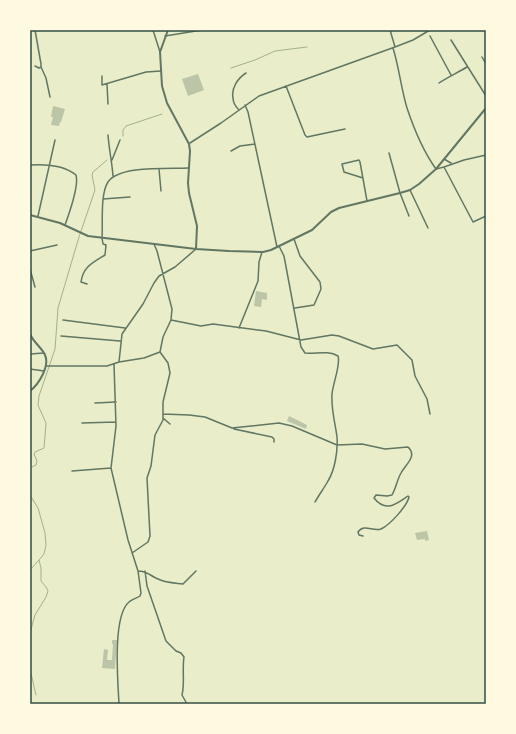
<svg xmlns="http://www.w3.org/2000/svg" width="516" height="734" font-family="'Space Grotesk',sans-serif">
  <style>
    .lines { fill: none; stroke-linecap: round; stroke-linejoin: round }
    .stream { stroke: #a3b18a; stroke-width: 1 }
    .building { fill: #bcc5a7 }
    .minor { stroke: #617663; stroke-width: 1.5 }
    .tertiary { stroke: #617663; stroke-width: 2 }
    .neatline { fill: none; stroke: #344e41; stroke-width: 1.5 }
  </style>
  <rect width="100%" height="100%" fill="#e9edc9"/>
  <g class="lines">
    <!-- stream -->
    <path class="stream" d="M231 68 255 60 275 51 307 47
      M123 136V130L126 126 162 114
      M30 468 36 465 37 461 34 454 35 452 44 448 46 423 38 405 39 396 55 349 58 308 79 237 95 190 92 175 93 172 107 160
      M30 495 38 508 45 533 46 545 44 554 39 560 41 568V581L46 587 48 591 46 597 35 615 30 633
      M30 570 39 560
      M30 669 36 695"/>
  </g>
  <!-- building -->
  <path class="building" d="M198 74 204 90 188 96 182 79Z
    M53 106 65 109 61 122H60L59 126 51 125 53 117H51Z
    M256 291 267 293V300L262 299 261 307 254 306Z
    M289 416 307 425 306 429 287 421Z
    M427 531 429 540 425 541V539L417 540 415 533Z
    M112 640H117L115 669 102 668 104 649 108 650 107 660H112L113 644H112Z"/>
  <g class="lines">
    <!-- minor -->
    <path class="minor" d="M35 30 41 64V67L39 68 35 66
      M153 30 160 52
      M390 30 395 47
      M165 36 202 30
      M430 36 451 75
      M451 40 486 96
      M393 48C399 67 401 88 407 108 414 129 423 151 436 169L444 167 464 160 486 155
      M482 57 486 64
      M41 67 46 78 50 97
      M102 76V85L146 72 161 71
      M439 83C448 77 457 73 467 67
      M107 84 108 104
      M286 86 305 135 307 137 345 129
      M245 105 248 112 277 247
      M239 110C236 107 233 102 233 98 231 88 238 78 246 73
      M108 135C109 149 112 162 113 176
      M190 143 221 123 259 96 395 47 413 40 430 30
      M231 151 240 146 255 144
      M389 153 400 193 409 216
      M444 159 451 163
      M112 160 120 140
      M30 165C45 164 64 165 76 175 79 185 69 214 65 225
      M444 167 473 222 486 216
      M159 169 161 191
      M363 178 344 172 342 164 359 160 360 162 367 201
      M410 190 428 228
      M103 199 130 197
      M38 216 55 140
      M294 239 300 256 320 282 321 289 314 305 295 308
      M154 244 157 251 172 309 171 320 163 337 160 352
      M279 246 284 256 301 347 305 353C316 354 328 350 338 356 341 364 333 383 332 394 331 409 335 422 337 437 338 450 335 470 328 481 324 488 319 495 315 502
      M30 251 57 245
      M30 269 35 287
      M87 284 81 282C83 267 92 263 105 255L106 245 103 244 102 238C103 224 100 194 108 182 119 165 169 169 188 168
      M63 320 125 328
      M171 320 201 326 213 324 266 331 301 340 332 335 339 336 373 349 397 345 412 360 415 376 427 399 430 414
      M239 328 258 281 259 262 262 252
      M61 336 120 341
      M30 354 44 353
      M119 362 122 334 143 304 154 283 159 276 175 267 196 249
      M114 364 116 426 111 468 128 540 138 571 141 593 140 596C137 598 132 599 129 602 112 616 118 683 119 704
      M46 366H107L119 362 144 358 160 352
      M30 369 44 371
      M95 403 116 402
      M163 414 189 415 205 417 232 428 279 423 292 426 337 445 362 444 385 449 408 447C418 456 405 465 401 473 397 480 396 488 392 495L387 496 376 495 374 498C386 513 396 504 408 496L409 497C407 506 390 525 381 529 373 532 364 523 358 532L359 535 363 536
      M163 418 170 424
      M82 423 116 422
      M234 429 272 437 274 439V442
      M72 471 111 468
      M132 553 148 542 150 536 147 478 151 466 155 435 163 420V402L170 373 168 363 160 352
      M138 571C148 571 150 576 158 579 166 583 175 583 183 584L196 571
      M145 571 147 586 166 641 176 651 181 653 184 657C182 670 185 683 182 695L187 704"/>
    <!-- tertiary -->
    <path class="tertiary" d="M168 30 160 52 162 86 167 103 189 144 190 151 188 183 189 193 197 226 196 249
      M30 215 60 223 88 236 196 249 229 251 263 252 271 250 312 230 331 212 339 208 400 193 410 190 419 184 436 169 486 108
      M30 334C34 343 42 348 45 355 50 366 39 384 30 391"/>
  </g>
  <!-- border -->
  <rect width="516" height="734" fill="none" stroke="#fefae0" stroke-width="62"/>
  <rect x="31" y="31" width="454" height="672" class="neatline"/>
</svg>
